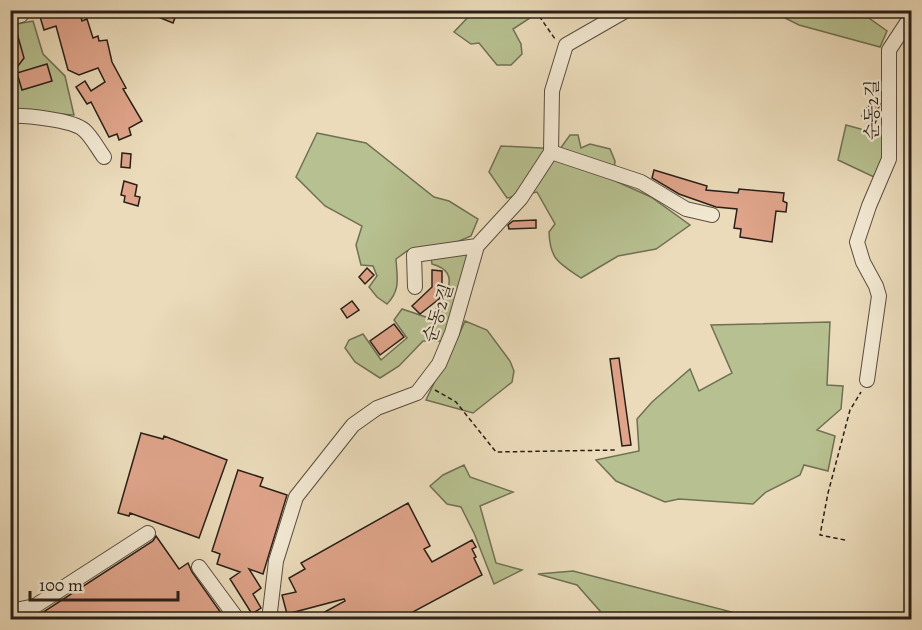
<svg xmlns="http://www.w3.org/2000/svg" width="922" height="630" viewBox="0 0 922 630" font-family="Alegreya,'Noto Serif KR',serif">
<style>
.green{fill:#b7c090;stroke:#707054;stroke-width:1.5}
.building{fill:#dfa48a;stroke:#2a1f18;stroke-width:1.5}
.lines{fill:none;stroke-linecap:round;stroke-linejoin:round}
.minor-casing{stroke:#5a4e40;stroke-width:16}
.path{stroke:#2a1f18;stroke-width:1.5;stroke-dasharray:4.5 3;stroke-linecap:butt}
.minor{stroke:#f2e8d2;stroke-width:14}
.labels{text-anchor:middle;stroke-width:4.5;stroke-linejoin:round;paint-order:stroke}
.street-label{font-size:18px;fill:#2a1f18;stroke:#f2e8d2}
</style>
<rect width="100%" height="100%" fill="#ebdbba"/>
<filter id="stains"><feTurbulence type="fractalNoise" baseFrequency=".00333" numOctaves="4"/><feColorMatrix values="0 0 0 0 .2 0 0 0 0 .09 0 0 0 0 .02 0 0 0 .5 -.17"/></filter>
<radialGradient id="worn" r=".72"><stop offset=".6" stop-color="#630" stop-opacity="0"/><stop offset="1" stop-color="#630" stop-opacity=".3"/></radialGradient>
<path class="green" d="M 474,11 L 527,11 L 530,18 L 513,29 L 521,44 L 522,54 L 511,65 L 497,65 L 479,43 L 471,44 L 454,32 Z
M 771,11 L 859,11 L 887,31 L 880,47 L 799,25 Z
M 33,21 L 43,54 L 65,76 L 74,115 L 11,111 L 11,25 Z
M 846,125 L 883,135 L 884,154 L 874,177 L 838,160 Z
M 317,133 L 366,143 L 434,197 L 449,201 L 478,219 L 471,236 L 450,245 L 407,251 L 396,259 C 397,277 401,290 387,304 L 377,297 L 369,287 L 377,276 L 373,266 L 361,265 L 356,245 L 362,226 L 325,206 L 296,177 Z
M 570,135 L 578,135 L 581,148 L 590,144 L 610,149 L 615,161 L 613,180 L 651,197 L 690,225 L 656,249 L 618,256 L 581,278 C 559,263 550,260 549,232 L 555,224 L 537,192 L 507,198 L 489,172 L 501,146 L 560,149 Z
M 465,253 L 468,259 L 443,341 L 423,341 L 399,366 L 380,378 L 355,362 L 345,348 L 349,340 L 363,334 L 381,360 L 407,338 L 394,320 L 402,309 L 429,318 C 443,300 465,273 432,264 L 431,257 Z
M 465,321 L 487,330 L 510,361 L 514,371 L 512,382 L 473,413 L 426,400 L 435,381 L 446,365 Z
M 830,322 L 827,385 L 843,386 L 841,409 L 817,430 L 835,436 L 828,471 L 804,465 L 800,475 L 766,492 L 753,504 L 679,499 L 665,502 L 616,481 L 596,460 L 639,451 L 637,419 L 652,402 L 690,369 L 699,391 L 732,373 L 711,325 Z
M 464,465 L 470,477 L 513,492 L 480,506 L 496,563 L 522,570 L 494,584 L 474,533 L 461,507 L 447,504 L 430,486 L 443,475 Z
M 573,571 L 751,617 L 751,619 L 607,619 L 577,585 L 538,574 Z"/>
<path class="building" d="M 38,10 L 79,10 L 82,21 L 87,19 L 93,38 L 98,36 L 99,41 L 107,40 L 112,62 L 126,88 L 123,89 L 142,121 L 129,128 L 131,135 L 119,140 L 117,134 L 109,137 L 91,102 L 87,104 L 76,87 L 85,81 L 91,91 L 105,82 L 98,68 L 79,75 L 68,70 L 56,26 L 44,30 Z
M 141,10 L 178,10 L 173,23 Z
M 15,26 L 24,58 L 15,70 L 10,54 L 10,27 Z
M 47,64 L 52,81 L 22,90 L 17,73 Z
M 871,100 L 880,104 L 876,114 L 879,115 L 875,123 L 862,116 L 866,108 L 868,109 Z
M 122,153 L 131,154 L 130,168 L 121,167 Z
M 654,170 L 707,186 L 706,190 L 738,193 L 739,189 L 784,193 L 783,201 L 787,203 L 786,212 L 776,211 L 772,242 L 740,237 L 741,229 L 734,228 L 737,209 L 716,207 L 679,194 L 652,178 Z
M 124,181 L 137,185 L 135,196 L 140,197 L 138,206 L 124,202 L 125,196 L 121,195 Z
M 536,220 L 536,228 L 509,229 L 508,225 L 513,221 Z
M 367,268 L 374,275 L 365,284 L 359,277 Z
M 432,270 L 442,271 L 442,290 L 445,291 L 439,299 L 420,314 L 412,306 L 432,287 Z
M 352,301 L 359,310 L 347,318 L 341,309 Z
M 394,324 L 404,337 L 380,355 L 370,341 Z
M 619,358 L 631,445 L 622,446 L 610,359 Z
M 141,433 L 163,439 L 164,436 L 227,460 L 199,538 L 130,513 L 129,516 L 118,513 Z
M 238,470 L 263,478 L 260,486 L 287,495 L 263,574 L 249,569 L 261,588 L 253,594 L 261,608 L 252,614 L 230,579 L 240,572 L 217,564 L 220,554 L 212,551 Z
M 408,503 L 430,546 L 424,549 L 432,562 L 472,540 L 476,547 L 472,549 L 476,557 L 474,558 L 482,575 L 409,614 L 412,620 L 310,620 L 345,601 L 344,599 L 287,614 L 282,595 L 296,592 L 289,578 L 305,569 L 301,563 Z
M 156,536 L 179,569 L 188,563 L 192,572 L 226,620 L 31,620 L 153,541 Z"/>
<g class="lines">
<g class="minor-casing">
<path id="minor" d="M 10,18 L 21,15
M 10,116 C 25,115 73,120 84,130 C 92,137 98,149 104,157
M 551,152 L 641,182 L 686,209 L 712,215
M 415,287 L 414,255 L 477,246
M 867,380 L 879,296 L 876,286 L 863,262 L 857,242 L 869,206 L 889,159 L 889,50 L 912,15
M 199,567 L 238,620
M 10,611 L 35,606 L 148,533
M 269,620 L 276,561 L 296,497 L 353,425 L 377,408 L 417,393 L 439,364 L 452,333 L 477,246 L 521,198 L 551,152 L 552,91 L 566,45 L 627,10"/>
</g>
<path class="path" d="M 535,10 L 555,39
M 435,390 L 456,402 L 496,452 L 617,450
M 845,540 L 820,535 L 828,493 L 850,410 L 861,392"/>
<use href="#minor" class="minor"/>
</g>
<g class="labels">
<g class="street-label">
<text transform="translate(872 110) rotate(-90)" y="6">순동2길</text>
<text transform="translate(438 313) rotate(-72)" y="6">순동2길</text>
</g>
</g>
<rect width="922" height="630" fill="none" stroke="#ebdbba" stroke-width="36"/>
<rect x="12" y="12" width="898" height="606" fill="none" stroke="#2a1f18" stroke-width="3"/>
<rect x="18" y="18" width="886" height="594" fill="none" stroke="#2a1f18" stroke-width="1.5"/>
<path d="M30 591v9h148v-9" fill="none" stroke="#2a1f18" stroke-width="3"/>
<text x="39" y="591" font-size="18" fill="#2a1f18" stroke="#f2e8d2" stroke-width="4.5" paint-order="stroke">100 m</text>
<rect width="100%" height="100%" filter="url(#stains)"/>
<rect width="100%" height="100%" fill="url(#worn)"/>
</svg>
